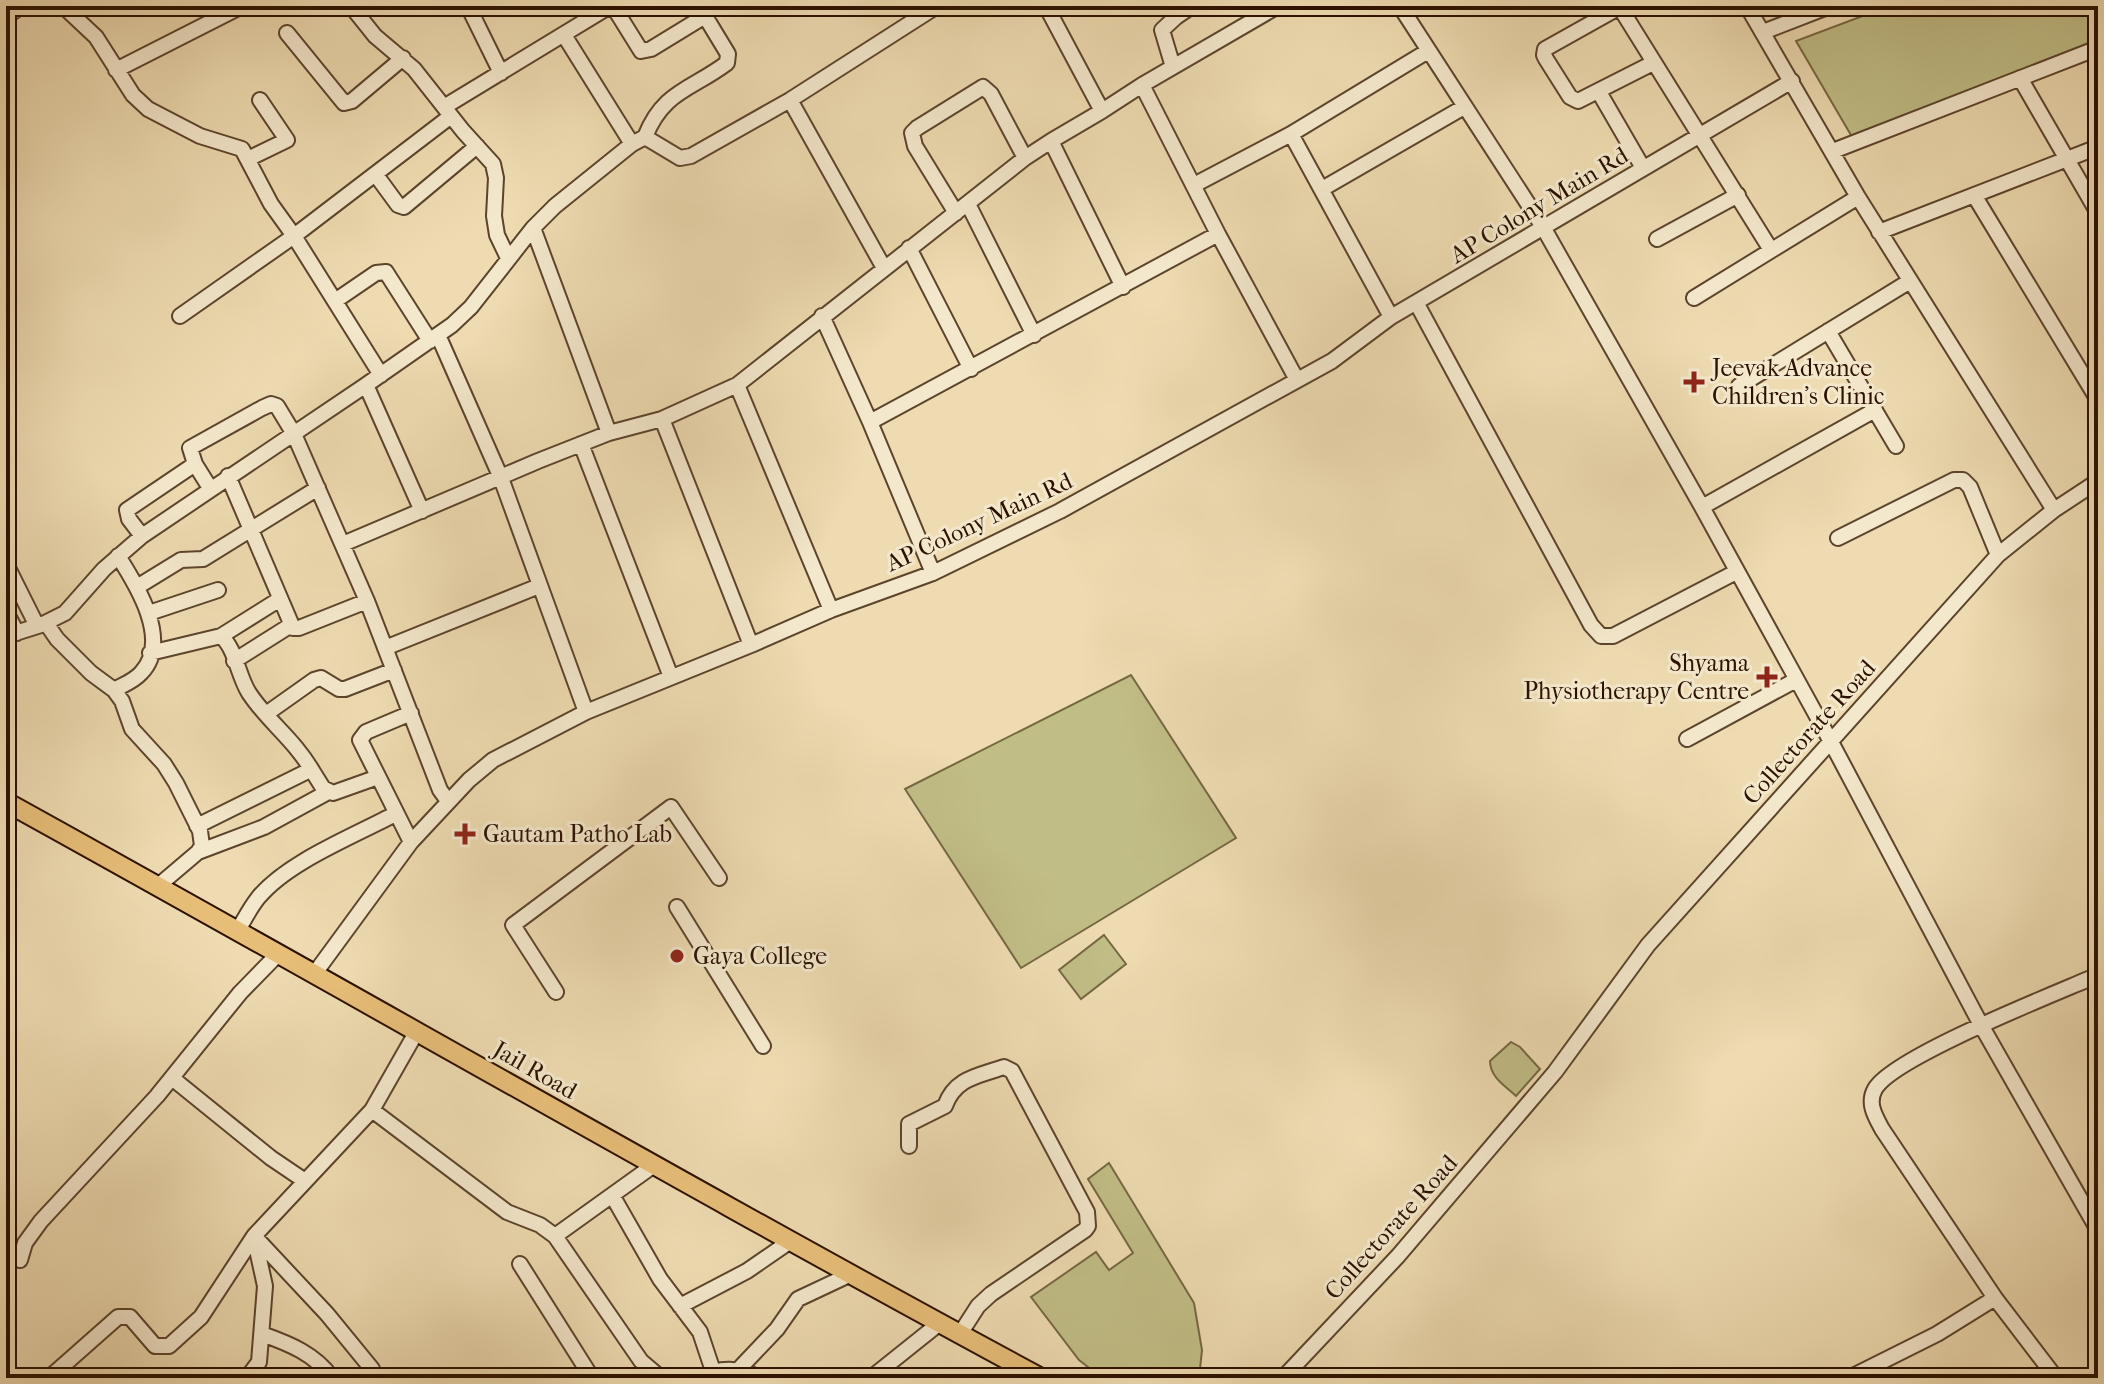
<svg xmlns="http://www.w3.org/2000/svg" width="2104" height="1384" viewBox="0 0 2104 1384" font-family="'IM FELL French Canon',serif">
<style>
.green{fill:#c1bd86;stroke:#766743;stroke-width:2}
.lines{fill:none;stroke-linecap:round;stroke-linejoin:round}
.minor-casing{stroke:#5c442c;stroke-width:18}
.major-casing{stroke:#2c1100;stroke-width:22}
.minor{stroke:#f4e8cc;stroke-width:14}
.major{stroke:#e7be78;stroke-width:18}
.poi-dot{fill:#8f2418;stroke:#f4e8cc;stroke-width:3}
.labels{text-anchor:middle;stroke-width:6;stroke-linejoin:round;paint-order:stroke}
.street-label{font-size:24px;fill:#2c1100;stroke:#f4e8cc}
.poi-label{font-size:24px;fill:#2c1100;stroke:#f4e8cc;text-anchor:start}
</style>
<rect width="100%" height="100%" fill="#eedbb1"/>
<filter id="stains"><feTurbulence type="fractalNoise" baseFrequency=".0025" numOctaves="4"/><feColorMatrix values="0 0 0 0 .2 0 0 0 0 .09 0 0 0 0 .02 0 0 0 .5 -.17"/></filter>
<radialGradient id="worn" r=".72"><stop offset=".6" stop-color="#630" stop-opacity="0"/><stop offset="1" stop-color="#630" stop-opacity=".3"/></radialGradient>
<path class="green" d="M 1889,6 L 2098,6 L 2098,47 L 1855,142 L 1796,41 Z
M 1131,675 L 1236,838 L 1021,968 L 905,789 Z
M 1104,935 L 1126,964 L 1081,999 L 1059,970 Z
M 1511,1042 L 1520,1047 L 1540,1069 L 1516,1096 C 1505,1086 1490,1077 1490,1061 Z
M 1109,1163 L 1194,1303 L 1202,1350 L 1199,1378 L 1102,1378 L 1079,1360 L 1031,1297 L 1096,1252 L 1109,1270 L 1133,1253 L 1088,1179 Z"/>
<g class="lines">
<g class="minor-casing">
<path id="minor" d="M 63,6 L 96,37 L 133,95 L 148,109 L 200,136 L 242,149 L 271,204 L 294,236 L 381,375
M 351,6 L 375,36 L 414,69 L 463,131 L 493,164 L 496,178 L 494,216 L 497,235 L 508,258
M 468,6 L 501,73
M 613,6 L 641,51 L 651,49 L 705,16
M 1046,6 L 1102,111 L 1142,85 L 1218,234 L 1297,380
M 1400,6 L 1543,227 L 1702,507 L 1830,740 L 1981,1025 L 2098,1230
M 1619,6 L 1771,250
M 1620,7 L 1545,49 L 1544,55 L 1546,59 L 1570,97 L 1578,101 L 1653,63
M 6,17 L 21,6
M 1763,32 L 1830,6
M 287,33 L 344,103 L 352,101 L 403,58
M 564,35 L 632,144
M 1173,67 L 1162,30 L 1176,17 L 1192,6
M 116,70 L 242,6
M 2020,78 L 2098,213
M 1142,85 L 1278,6
M 1599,92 L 1643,168
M 790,100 L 884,268
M 444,107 L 610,6
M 1102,111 L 1051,141 L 1123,287
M 1291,134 L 1391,317
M 645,137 L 680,158 L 691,156 L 790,100 L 937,6
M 1833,151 L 2098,48
M 248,159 L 287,140 L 260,100
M 376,175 L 398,205 L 404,207 L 477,146
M 1194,185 L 1291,134 L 1428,51
M 1322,189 L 1464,107
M 1974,195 L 2098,400
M 968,204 L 1034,335
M 956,213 L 915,146 L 912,133 L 917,128 L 983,87 L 991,94 L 1025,158
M 533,228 L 609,433
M 1879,232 L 2098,147
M 1657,239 L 1738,195
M 909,248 L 971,369
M 1694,298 L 1858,197
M 335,301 L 376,273 L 386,272 L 430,341
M 1417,304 L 1591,625 L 1601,636 L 1613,636 L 1736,572
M 180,316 L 294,236 L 451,116
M 822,316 L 870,422 L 933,573
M 1828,331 L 1896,446
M 438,335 L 501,478 L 586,712
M 737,385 L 831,610
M 1739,386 L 1910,281
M 662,419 L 751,645
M 870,422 L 1218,234
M 581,444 L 671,677
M 228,476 L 293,628 L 299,628 L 367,601
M 210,488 L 195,464 L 190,448 L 262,408 L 271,404 L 277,406 L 294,434 L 367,601 L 440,790 L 448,801
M 1702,507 L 1875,410
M 2054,510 L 2098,481
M 422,511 L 366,385 L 452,325 L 471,307 L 533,228 L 555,206 L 632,144 L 645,137 C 663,91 691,90 727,63 L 728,54 L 705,16 L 715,6
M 142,536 L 129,519 L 127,510 L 195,464
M 1838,538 L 1954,480 L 1963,480 L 1970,487 L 1998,555
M 343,544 L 538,461 L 609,433 L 662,419 L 737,385 L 1025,158 L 1051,141
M 6,564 L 37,626
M 137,587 L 181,560 L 203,559 L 318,488
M 6,612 L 17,633
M 149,613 L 218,590
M 46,623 L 57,639 L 91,673 L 114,690 L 122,701 L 132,729 L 164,764 L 176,783 L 200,831 L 202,846 L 198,852 L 158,886
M 6,636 L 41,625 L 65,613 L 104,569 L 142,536 L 366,385
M 221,636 L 280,599
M 385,648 L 539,586
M 150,653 L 221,636 C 236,649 238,676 249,693 C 268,722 294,739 313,772
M 234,661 L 291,625
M 114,690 C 123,685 134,681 141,673 C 172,641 136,584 118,556
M 411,713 L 366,732 L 360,740 L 411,842
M 266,714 L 314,680 L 321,678 L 339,689 L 345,689 L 394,670
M 1687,739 L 1796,680
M 197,826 L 308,771 L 313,772 L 323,788 L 333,793 L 378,777
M 198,852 L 264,827 L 328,792
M 677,907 L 763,1046
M 238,930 C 244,920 250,908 258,898 C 287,862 354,836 395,814
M 315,973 L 411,842 L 469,780 L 493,760 L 586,712 L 751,645 L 831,610 L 933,573 L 1060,511 L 1332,361 L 1391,317 L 1792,81
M 556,992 L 513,925 L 671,807 L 719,878
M 172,1078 L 271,1158 L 305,1181
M 372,1110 L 507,1212 L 540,1225 L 555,1236 L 641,1361 L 661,1378
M 909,1146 L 909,1124 L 945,1106 C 955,1078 978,1076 1004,1067 L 1012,1071 L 1087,1212 L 1088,1226 L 1085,1230 L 991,1294 L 978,1306 L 960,1334
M 612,1195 L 660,1279 L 700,1332 L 713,1371
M 555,1236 L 654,1165
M 20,1260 L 25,1243 L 41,1221 L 157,1096 L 240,993 L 279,953
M 520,1264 L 592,1378
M 1995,1298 L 1882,1129 C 1875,1116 1867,1103 1875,1089 C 1893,1057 2057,993 2098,975
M 680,1306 L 747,1271 L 789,1242
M 262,1334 C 290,1344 315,1354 332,1378
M 738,1370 L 777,1329 L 798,1299 L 849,1275
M 49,1378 L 118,1317 L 130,1317 L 155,1346 L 169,1346 L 201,1317 L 254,1236 L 327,1314 L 372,1369
M 247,1378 L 259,1362 L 265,1286 L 254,1236 L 372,1110 L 417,1031
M 700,1378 C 721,1366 738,1368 760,1378
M 871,1378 L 941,1322
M 1283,1378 L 1398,1256 L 1555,1072 L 1648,945 L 1998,555 L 2054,510 L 1858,197 L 1747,6
M 1849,1378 L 1937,1334 L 1995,1298 L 2056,1378
M 2092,1378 L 2098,1374"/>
</g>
<g class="major-casing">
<path id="major" d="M 6,802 C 352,993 694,1191 1041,1378"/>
</g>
<use href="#minor" class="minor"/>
<use href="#major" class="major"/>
</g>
<g class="poi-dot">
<path d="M1690 370h8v8h8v8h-8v8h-8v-8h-8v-8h8z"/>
<path d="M1763 665h8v8h8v8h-8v8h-8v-8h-8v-8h8z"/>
<path d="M461 822h8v8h8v8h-8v8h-8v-8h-8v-8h8z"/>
<circle cx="677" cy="956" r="8"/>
</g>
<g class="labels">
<g class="street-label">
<text transform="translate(1539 205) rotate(-31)" y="8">AP Colony Main Rd</text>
<text transform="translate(979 522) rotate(-25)" y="8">AP Colony Main Rd</text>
<text transform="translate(1809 732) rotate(-48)" y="8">Collectorate Road</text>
<text transform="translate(535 1070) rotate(30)" y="8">Jail Road</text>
<text transform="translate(1391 1227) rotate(-48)" y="8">Collectorate Road</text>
</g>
<g class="poi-label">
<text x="1712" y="376">Jeevak Advance<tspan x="1712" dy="28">Children's Clinic</tspan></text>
<text x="1749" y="671" text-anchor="end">Shyama<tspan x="1749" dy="28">Physiotherapy Centre</tspan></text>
<text x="483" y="842">Gautam Patho Lab</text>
<text x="693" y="964">Gaya College</text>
</g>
</g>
<rect width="2104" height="1384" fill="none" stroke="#eedbb1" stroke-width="32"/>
<rect x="8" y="8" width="2088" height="1368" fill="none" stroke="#2c1100" stroke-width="4"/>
<rect x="16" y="16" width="2072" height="1352" fill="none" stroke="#2c1100" stroke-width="2"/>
<rect width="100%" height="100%" filter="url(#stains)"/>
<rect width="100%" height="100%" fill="url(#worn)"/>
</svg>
